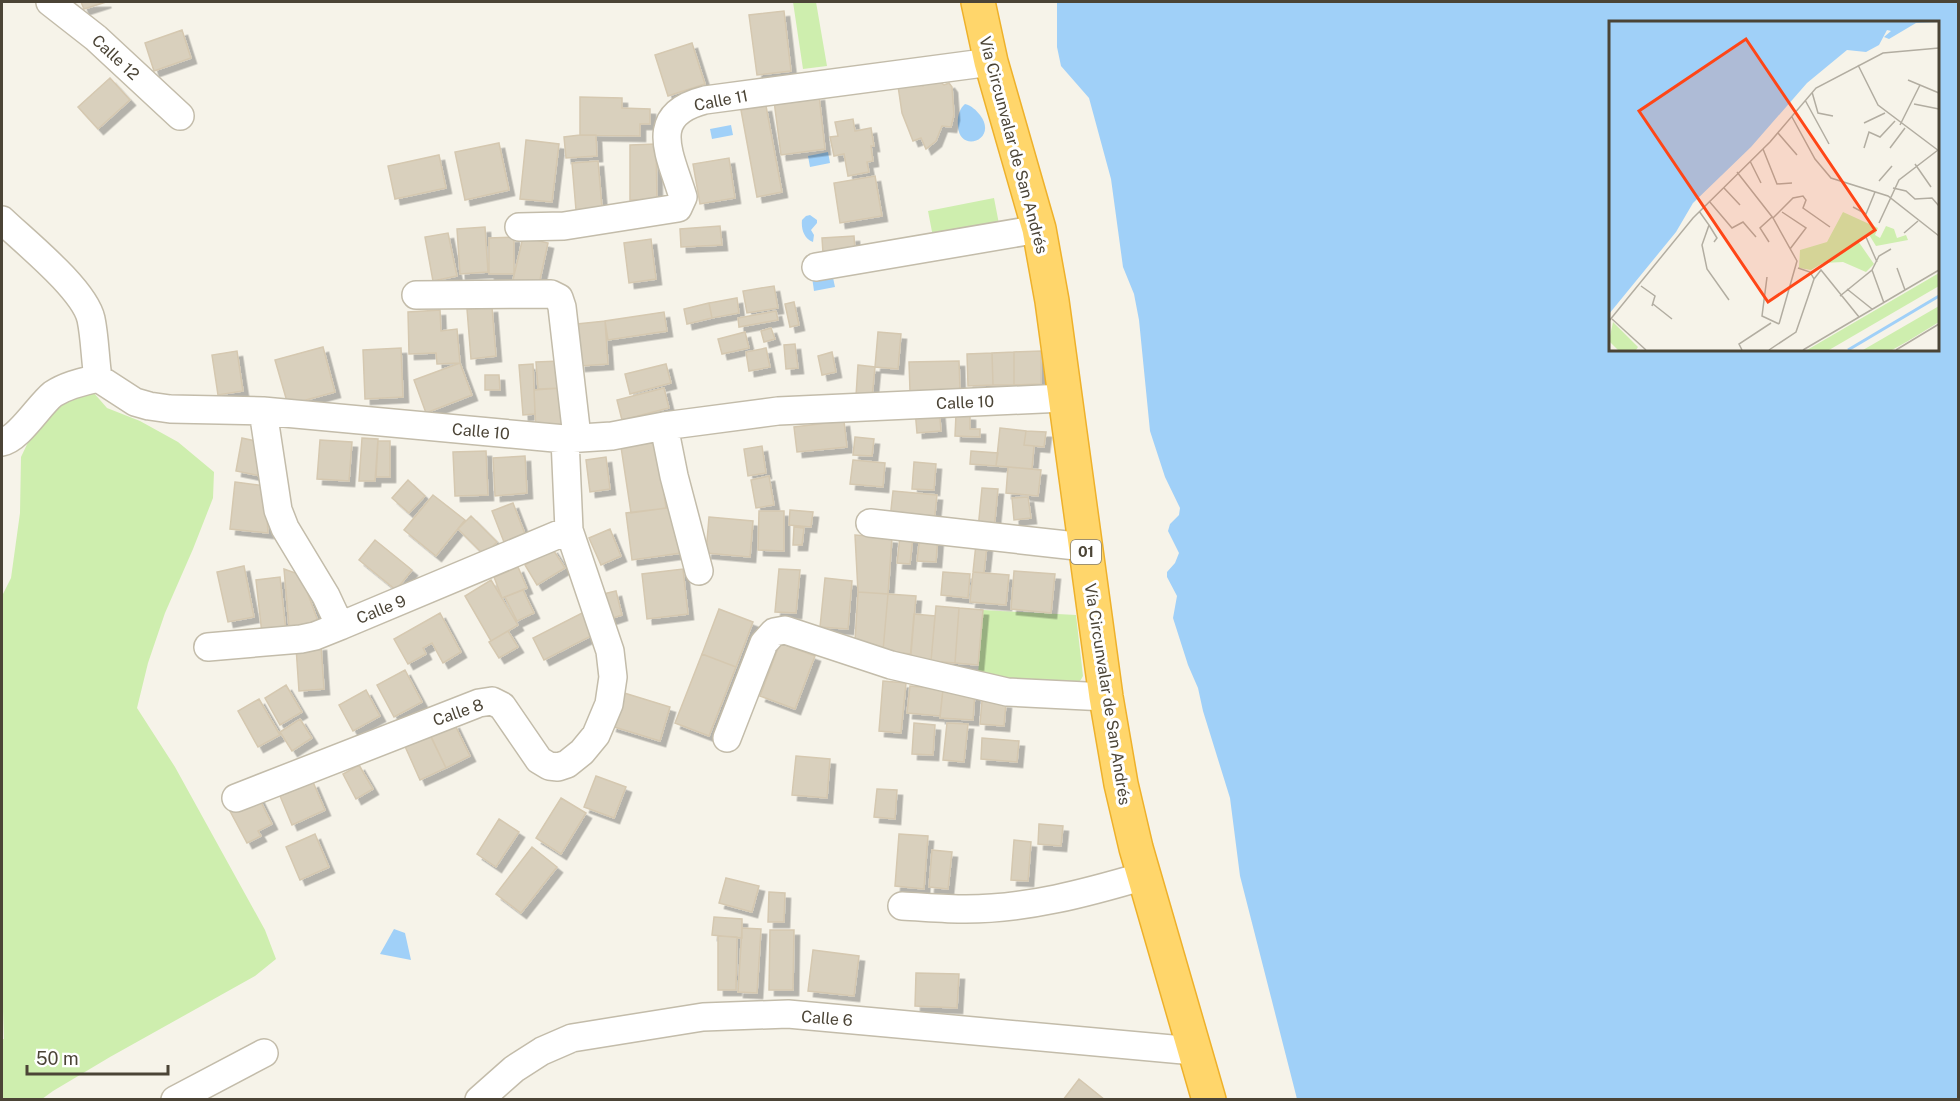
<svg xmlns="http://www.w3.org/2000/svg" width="1960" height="1101" viewBox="0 0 1960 1101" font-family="'Public Sans',sans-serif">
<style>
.green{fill:#ceeeae}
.water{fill:#a0d0f8;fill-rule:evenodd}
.building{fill:#d9d0bd;stroke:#d5c8b0;stroke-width:1.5;filter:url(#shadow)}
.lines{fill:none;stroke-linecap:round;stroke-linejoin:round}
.minor-casing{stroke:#c3bcaa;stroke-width:30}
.highway-casing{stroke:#eeb12b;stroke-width:36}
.minor{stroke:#fff;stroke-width:27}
.highway{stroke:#ffd66b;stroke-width:33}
.labels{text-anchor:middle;stroke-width:6;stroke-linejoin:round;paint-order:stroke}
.shield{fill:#fff;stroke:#817c72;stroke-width:1.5}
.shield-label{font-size:15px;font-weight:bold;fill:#4b4436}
.street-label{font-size:16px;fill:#4b4436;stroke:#fff}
.inset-river{fill:none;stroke:#a0d0f8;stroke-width:3}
.inset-road{fill:none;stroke:#b2ada1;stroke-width:1.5}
.view{fill:#ff4617;fill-opacity:0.15;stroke:#ff4617;stroke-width:3}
.inset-edge{fill:none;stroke:#4b4436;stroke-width:3}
</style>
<defs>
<filter id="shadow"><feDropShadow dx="5.5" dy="5.5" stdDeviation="0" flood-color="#0004"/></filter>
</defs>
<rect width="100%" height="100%" fill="#f6f3e9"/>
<path class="green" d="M 793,2 L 816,2 L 827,66 L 803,69 Z
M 994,198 L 999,224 L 933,237 L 928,211 Z
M 86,384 L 107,408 L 140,421 L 178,442 L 214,472 L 213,498 L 193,549 L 165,613 L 148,663 L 137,708 L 175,767 L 265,930 L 276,959 L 255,976 L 110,1057 L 53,1091 L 42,1099 L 2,1100 L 2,1039 L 4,1039 L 2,983 L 2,596 L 11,578 L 20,513 L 21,457 L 40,417 Z
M 983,610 L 1076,615 L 1083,676 C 1079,684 1075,686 1067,687 L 978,675 Z"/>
<path class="water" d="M 1057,2 L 1958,2 L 1958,1099 L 1297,1099 L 1240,876 L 1230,798 L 1203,711 L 1198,688 L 1188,665 L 1173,618 L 1177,596 L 1167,577 L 1167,572 L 1175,563 L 1179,553 L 1168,531 L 1170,524 L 1179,515 L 1180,508 L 1165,477 L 1150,431 L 1139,320 L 1134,294 L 1123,267 L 1111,179 L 1089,98 L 1061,66 L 1057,47 ZM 1938,22 L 1938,350 L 1610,350 L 1610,22 Z
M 965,104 C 972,106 976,110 980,115 C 999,140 959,154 958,126 C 957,118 959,109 965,104 Z
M 731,125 L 733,135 L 712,139 L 710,129 Z
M 828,152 L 830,163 L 810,167 L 808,156 Z
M 810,215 L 817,220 L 817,223 L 811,230 L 814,235 L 813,242 C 804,239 801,229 802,220 L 806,216 Z
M 832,273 L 835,287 L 814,291 L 812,277 Z
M 394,929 L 405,933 L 411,960 L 380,954 Z"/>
<path class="building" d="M 81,2 L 106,2 L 84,9 Z
M 784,11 L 791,71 L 757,75 L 749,15 Z
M 182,30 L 191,58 L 154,71 L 145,43 Z
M 692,43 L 705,84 L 668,96 L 655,55 Z
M 932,75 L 944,85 L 949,83 L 952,87 L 954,115 L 951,127 L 942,126 L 936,141 L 926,149 L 921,138 L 913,141 L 902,113 L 897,79 L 915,81 L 923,86 Z
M 110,78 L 130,100 L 98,129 L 78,107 Z
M 819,95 L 825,149 L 781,155 L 774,101 Z
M 580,97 L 622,98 L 622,108 L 650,109 L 650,124 L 640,124 L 640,136 L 580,135 Z
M 766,106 L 782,192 L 757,197 L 741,110 Z
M 853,119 L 855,131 L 871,128 L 874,146 L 871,146 L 873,161 L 867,162 L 869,172 L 848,176 L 844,154 L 834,156 L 830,137 L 838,136 L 835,122 Z
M 580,135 L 596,135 L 597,156 L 566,158 L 564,137 Z
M 526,140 L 559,144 L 552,202 L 520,199 Z
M 499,143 L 509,190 L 465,200 L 455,152 Z
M 656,144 L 657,199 L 630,200 L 630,145 Z
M 439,155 L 446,188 L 395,199 L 388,166 Z
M 729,158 L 735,198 L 700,204 L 693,164 Z
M 598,161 L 602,207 L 576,210 L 572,163 Z
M 875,176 L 882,216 L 840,223 L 834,183 Z
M 720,226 L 722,245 L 681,247 L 680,229 Z
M 485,227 L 488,272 L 460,274 L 457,229 Z
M 448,233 L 457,276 L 433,281 L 425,237 Z
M 854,236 L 855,251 L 823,253 L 822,238 Z
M 514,237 L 514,274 L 489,274 L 489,238 Z
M 523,237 L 548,243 L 538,289 L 512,284 Z
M 651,239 L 656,279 L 629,283 L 624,243 Z
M 774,286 L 778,308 L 747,313 L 743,291 Z
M 737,298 L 739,313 L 712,318 L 709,303 Z
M 794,302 L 799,325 L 790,327 L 785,304 Z
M 709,303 L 712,318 L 687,324 L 684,309 Z
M 492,307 L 496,356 L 471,359 L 467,309 Z
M 440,310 L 441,331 L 457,329 L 460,363 L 437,364 L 436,353 L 409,354 L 408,312 Z
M 776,311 L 778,320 L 739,327 L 738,318 Z
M 664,312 L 667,331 L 608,340 L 605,321 Z
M 605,321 L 608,364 L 580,366 L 577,324 Z
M 771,328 L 775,339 L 764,342 L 761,331 Z
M 745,332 L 749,348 L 722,354 L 718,339 Z
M 878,332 L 901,334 L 898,369 L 875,367 Z
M 795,344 L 798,368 L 786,369 L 784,345 Z
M 323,347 L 335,392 L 288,405 L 275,360 Z
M 401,348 L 403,397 L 365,399 L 363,350 Z
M 766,348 L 770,367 L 749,371 L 746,352 Z
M 237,351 L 243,391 L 218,395 L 212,355 Z
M 1041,351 L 1041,384 L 1014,385 L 1014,352 Z
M 832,352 L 836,372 L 822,375 L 818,356 Z
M 1014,352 L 1014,385 L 993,385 L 992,353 Z
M 992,353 L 993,385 L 968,386 L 967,354 Z
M 560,361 L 562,388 L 538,389 L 536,362 Z
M 959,361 L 960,389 L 910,391 L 909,362 Z
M 460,363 L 472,395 L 426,413 L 414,380 Z
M 533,364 L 535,414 L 523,415 L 519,365 Z
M 666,364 L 671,383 L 630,394 L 625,374 Z
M 858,365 L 875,367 L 872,398 L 856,396 Z
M 485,375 L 499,375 L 500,390 L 485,390 Z
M 562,388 L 564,429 L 536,431 L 534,390 Z
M 664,388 L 669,408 L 622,420 L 617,400 Z
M 939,407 L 941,431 L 917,433 L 915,410 Z
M 956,414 L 970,415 L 970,429 L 980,429 L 980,437 L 955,436 Z
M 844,421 L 847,447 L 797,452 L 794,427 Z
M 1000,428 L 1026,431 L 1024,445 L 1034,446 L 1032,469 L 996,466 Z
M 1026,431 L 1046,432 L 1044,447 L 1024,445 Z
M 855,437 L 874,439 L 872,456 L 853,455 Z
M 242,438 L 260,442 L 266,477 L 236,471 Z
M 362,438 L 378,439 L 375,481 L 359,481 Z
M 320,440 L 352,442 L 349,481 L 317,479 Z
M 378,441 L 390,441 L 390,477 L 376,477 Z
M 657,442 L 666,508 L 631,513 L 621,447 Z
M 762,446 L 766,473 L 748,476 L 744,449 Z
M 486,451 L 488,495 L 455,496 L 453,452 Z
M 971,451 L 998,453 L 996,466 L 970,464 Z
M 525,456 L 527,493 L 495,496 L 493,458 Z
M 606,457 L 610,489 L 590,492 L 586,460 Z
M 853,460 L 885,463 L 883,487 L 850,484 Z
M 914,462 L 936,464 L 934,490 L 912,489 Z
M 1008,467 L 1041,470 L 1038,496 L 1006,493 Z
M 769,476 L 774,505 L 756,508 L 751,480 Z
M 408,480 L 425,496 L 409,513 L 392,498 Z
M 235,482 L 265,486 L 268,533 L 230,529 Z
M 982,488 L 998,489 L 994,530 L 978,529 Z
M 893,491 L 937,495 L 934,523 L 890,519 Z
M 433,495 L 465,520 L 436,556 L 404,530 Z
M 1028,497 L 1031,518 L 1014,520 L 1012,498 Z
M 513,503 L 525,534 L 504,542 L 492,511 Z
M 675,507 L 681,553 L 632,560 L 626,513 Z
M 790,510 L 813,512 L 811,527 L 789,525 Z
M 759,511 L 784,511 L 784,551 L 758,550 Z
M 471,516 L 497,542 L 484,555 L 458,529 Z
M 709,517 L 753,521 L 750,557 L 706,553 Z
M 794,527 L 804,528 L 802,545 L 793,545 Z
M 610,529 L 621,556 L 601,565 L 589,538 Z
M 855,535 L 892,538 L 888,594 L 858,592 Z
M 920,535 L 938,537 L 936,562 L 917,561 Z
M 900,536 L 913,537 L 910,564 L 897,563 Z
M 375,540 L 412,570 L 396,590 L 359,560 Z
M 976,544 L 987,545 L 984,573 L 973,572 Z
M 552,548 L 565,568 L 537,585 L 525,565 Z
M 244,566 L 254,617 L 228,622 L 217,572 Z
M 518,567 L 527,588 L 502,598 L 494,577 Z
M 284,569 L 301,575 L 319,624 L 289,627 Z
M 683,569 L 688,614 L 647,619 L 642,574 Z
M 779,569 L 800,570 L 796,613 L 775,612 Z
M 1014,571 L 1055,574 L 1051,613 L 1011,609 Z
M 943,572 L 970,574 L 968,598 L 941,595 Z
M 973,572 L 1009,575 L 1006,605 L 970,602 Z
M 280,577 L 286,632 L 262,634 L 256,580 Z
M 825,578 L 852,581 L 848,629 L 820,627 Z
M 491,580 L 518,625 L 491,641 L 465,596 Z
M 523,590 L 534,613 L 517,621 L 505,597 Z
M 616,591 L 622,615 L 610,619 L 603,594 Z
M 858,592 L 888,594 L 883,651 L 855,641 Z
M 888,594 L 916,596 L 911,654 L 883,651 Z
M 936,606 L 959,608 L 955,663 L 931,661 Z
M 959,608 L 983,610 L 978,665 L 955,663 Z
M 719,609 L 753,622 L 736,667 L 702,654 Z
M 586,611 L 597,633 L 544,660 L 533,638 Z
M 440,613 L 461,652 L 443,663 L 432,643 L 423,648 L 426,654 L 408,664 L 394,639 Z
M 914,614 L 935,616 L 931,661 L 910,660 Z
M 508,631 L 518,647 L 499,658 L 489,642 Z
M 780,643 L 815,656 L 795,709 L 760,696 Z
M 321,645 L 324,689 L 299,691 L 296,647 Z
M 702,654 L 736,667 L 709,736 L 675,723 Z
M 405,670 L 422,702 L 394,717 L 377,685 Z
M 883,681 L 906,683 L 901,733 L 879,731 Z
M 286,685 L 302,712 L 280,725 L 265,698 Z
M 910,686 L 943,689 L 940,716 L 907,713 Z
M 943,689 L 975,692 L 973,720 L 940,718 Z
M 366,690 L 380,716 L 353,731 L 339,705 Z
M 621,692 L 670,707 L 660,741 L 611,726 Z
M 259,699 L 280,735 L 258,747 L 238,711 Z
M 982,701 L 1006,703 L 1004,726 L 980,724 Z
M 300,719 L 312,738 L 292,751 L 280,732 Z
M 454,723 L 470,756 L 446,768 L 430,735 Z
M 914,723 L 935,725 L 933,755 L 912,754 Z
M 947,723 L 968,724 L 964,762 L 943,760 Z
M 429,732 L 446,768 L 420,780 L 404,744 Z
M 982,738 L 1019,741 L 1017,762 L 981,759 Z
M 796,756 L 830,759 L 827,798 L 792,795 Z
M 359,765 L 373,789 L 356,799 L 343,774 Z
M 596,776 L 626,787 L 614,818 L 584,807 Z
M 313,782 L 325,810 L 292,825 L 280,796 Z
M 877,789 L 897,790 L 895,819 L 874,817 Z
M 258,796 L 272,824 L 258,831 L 261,836 L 247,843 L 230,811 Z
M 561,798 L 586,813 L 561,854 L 536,838 Z
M 499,819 L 519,832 L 496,867 L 477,854 Z
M 1039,824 L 1063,826 L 1061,846 L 1038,844 Z
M 315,834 L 329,867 L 300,880 L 286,847 Z
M 899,834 L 928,836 L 924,889 L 895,886 Z
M 1014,840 L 1031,842 L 1028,881 L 1011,880 Z
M 532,847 L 557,867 L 521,913 L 496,894 Z
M 932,850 L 952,852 L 948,889 L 929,887 Z
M 726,878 L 759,886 L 752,912 L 719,903 Z
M 769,892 L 785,893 L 784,922 L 768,922 Z
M 714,917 L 742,919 L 742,938 L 712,935 Z
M 742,928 L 761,929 L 757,993 L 738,992 Z
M 770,930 L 794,930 L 793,990 L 769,990 Z
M 718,936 L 737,937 L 736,990 L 718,990 Z
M 813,950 L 859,956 L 854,996 L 808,991 Z
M 916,973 L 959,974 L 957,1008 L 915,1006 Z
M 1079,1079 L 1105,1100 L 1063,1100 Z"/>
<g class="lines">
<g class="minor-casing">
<path id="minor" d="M 50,2 L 96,38 L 180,116
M 2,220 C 25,242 84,289 91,319 C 95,338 95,359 98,378 L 135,402 L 149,406 L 170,409 L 263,411 L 565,439 L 612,436 L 664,426 L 778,411 L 1064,398
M 519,227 L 564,226 L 678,208 L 683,197 C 670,154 646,115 705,100 L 991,62
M 816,267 L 1039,229
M 416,295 L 551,294 L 559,298 L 562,307 L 577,437
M 263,411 L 278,510 L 285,528 L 326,596 L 340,626 L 569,530
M 664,426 L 674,476 L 699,571
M 2,442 C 19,439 39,405 53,394 C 67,385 82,382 98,378
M 870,523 L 1085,547
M 208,647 L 301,639 L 315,636 L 340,626
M 727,738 L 764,643 L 774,632 L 785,630 L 891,665 L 1007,692 L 1106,697
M 236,798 L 479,703 L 492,701 L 502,706 L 539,760 L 549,766 L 558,767 L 567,764 L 582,752 L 596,735 L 609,704 L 613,677 L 610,651 L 569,530 L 565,439
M 902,906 C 923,907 945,909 966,909 C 1027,909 1086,893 1144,876
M 175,1100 L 264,1053
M 479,1100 L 514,1069 L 542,1051 L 572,1038 L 703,1017 L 788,1014 L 1194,1051"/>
</g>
<g class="highway-casing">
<path id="highway" d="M 978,2 L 991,62 L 1039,229 L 1052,301 L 1106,697 L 1121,784 L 1136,848 L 1209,1100"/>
</g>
<use href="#minor" class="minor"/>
<use href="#highway" class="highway"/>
</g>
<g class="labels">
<rect class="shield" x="1071" y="540" width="30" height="24" rx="4.5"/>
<g class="shield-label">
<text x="1086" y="557">01</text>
</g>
<g class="street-label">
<text transform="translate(116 57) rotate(43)" y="6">Calle 12</text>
<text transform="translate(721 100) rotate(-11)" y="6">Calle 11</text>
<text transform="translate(1014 145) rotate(75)" y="6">Vía Circunvalar de San Andrés</text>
<text transform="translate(965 402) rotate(-2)" y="6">Calle 10</text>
<text transform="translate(481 431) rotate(5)" y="6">Calle 10</text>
<text transform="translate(381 609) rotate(-22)" y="6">Calle 9</text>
<text transform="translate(1108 694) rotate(81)" y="6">Vía Circunvalar de San Andrés</text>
<text transform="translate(458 712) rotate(-19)" y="6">Calle 8</text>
<text transform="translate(827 1018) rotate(5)" y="6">Calle 6</text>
</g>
</g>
<g transform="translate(1609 21)">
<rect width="330" height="330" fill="#f6f3e9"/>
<path d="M 234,191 L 269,207 L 266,214 L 271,217 L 277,205 L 285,208 L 288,217 L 297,214 L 299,219 L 267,225 L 259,212 L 249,220 L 265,243 L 257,251 L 234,241 L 214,242 L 202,249 L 190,247 L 191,229 L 218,221 ZM 330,252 L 330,265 L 220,329 L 198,329 ZM 330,285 L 330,301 L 299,320 L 283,329 L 254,329 ZM 4,301 L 29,326 L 27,329 L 9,329 L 0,320 Z" fill="#ceeeae"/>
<path d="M 0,1 L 330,1 L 307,2 L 280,18 L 275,16 L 282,10 L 278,9 L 270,24 L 257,31 L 238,29 L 198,62 L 142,126 L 84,182 L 67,211 L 0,293 Z" fill="#a0d0f8"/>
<path class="inset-river" d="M 239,329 L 330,275"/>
<path class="inset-road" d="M 249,44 L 269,84 L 330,130M 299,59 L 330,72M 203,71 L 209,92 L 224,95M 196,79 L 220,123M 305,83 L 330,88M 183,96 L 206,138 L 222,157 L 279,175 L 330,215M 255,102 L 276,92M 291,104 L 311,64M 169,112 L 188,134M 255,127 L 260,111 L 271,116 L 286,100M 281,127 L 296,107M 154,128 L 168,163 L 183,162M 141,140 L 152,162M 306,143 L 322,166M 128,151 L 164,197 L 188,240 L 170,303M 270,160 L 283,145M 115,167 L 131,184M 284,167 L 297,170 L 306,178 L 323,177 L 330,185M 100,180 L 123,207 L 134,201 L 147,216M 244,186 L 257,193 L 266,171M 90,190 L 100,204 L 93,224 L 98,248 L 120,279M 173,191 L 197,207 L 181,228M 164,197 L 184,177 L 194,175 L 197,179 L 194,187 L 221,206M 270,202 L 290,159 L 329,129M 100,204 L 108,217 L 105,221M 295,212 L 309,200M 257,216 L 268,241M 160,221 L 151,207 L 163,196M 288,247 L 296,269M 263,249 L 275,282M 158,256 L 153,295 L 170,303M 205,258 L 212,249 L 250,296M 32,265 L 46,275 L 43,285M 238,268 L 263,288M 231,275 L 263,249 L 270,235 L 282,228M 44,283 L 63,298M 3,298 L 37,329M 0,300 L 84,197 L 161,121 L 207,67 L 274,32 L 330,27M 133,329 L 130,323 L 162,302M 160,329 L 187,311 L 199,276 L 205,258 L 201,251 L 189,247M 194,329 L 330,249M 287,329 L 330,303"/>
<path class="view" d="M 137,18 L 266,209 L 159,281 L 30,90 Z"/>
<rect width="330" height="330" class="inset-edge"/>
</g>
<rect width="1960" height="1101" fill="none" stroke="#4b4436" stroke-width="6"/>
<path d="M27 1065v9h141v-9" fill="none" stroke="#4b4436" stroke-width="3"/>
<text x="36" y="1065" font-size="18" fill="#4b4436" stroke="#ffffff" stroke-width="4.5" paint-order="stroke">50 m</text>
</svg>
